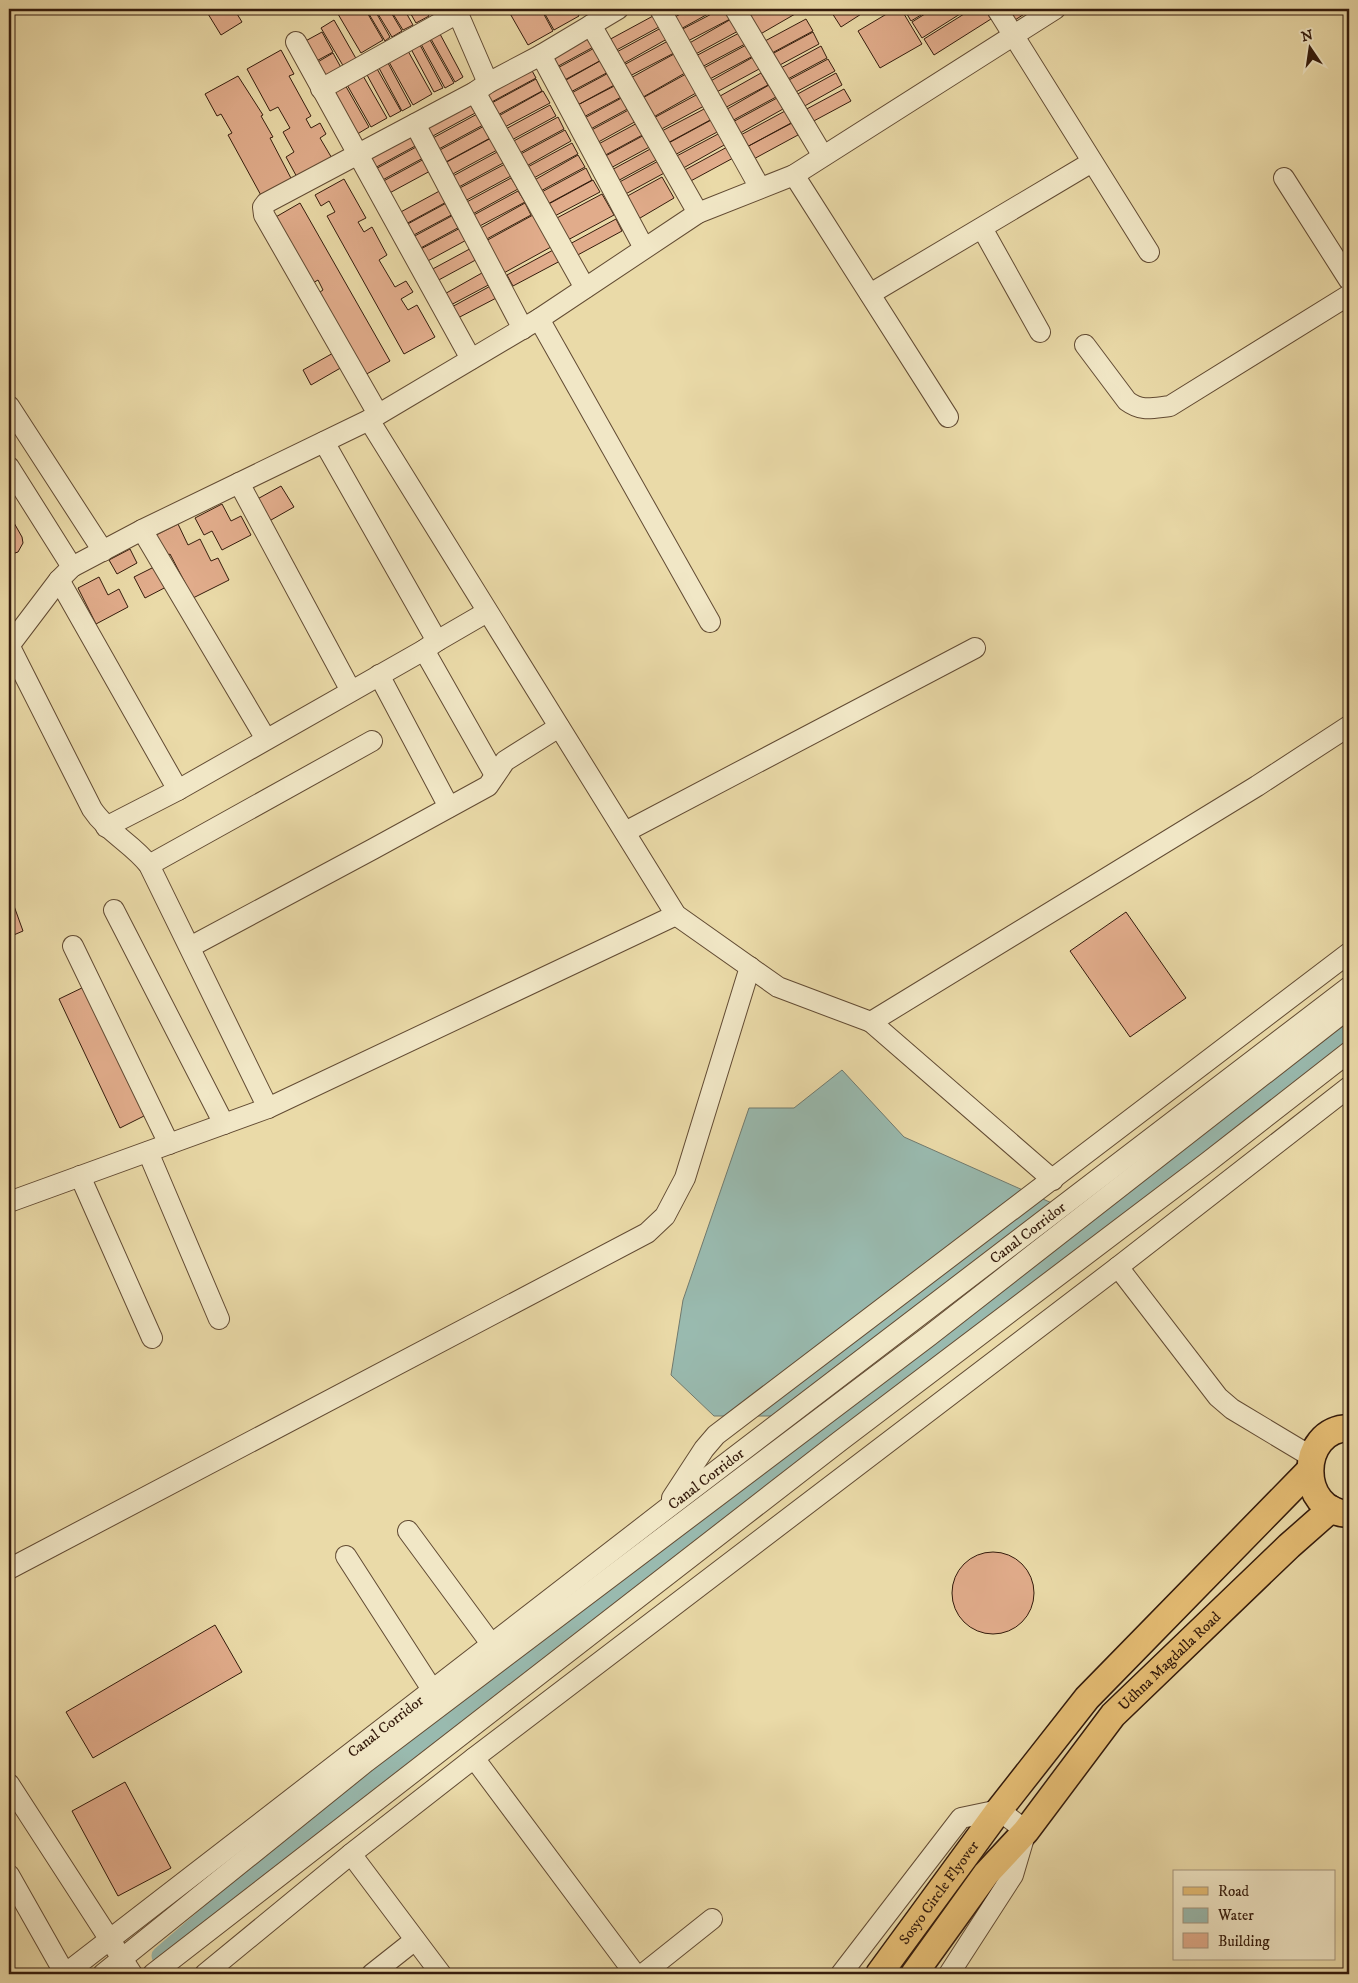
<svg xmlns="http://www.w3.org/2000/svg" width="1358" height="1983" viewBox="0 0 1358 1983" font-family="'IM FELL DW Pica',serif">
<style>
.water{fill:#99baaf;stroke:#717a6e}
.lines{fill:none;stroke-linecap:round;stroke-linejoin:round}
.canal{stroke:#99baaf;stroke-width:19}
.building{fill:#e1ac8b;stroke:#341b0c}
.minor-casing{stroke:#624b33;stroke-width:22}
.major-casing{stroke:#341b0c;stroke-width:29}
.minor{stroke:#f1e7c6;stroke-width:20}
.major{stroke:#e5bd74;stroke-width:26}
.labels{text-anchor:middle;stroke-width:4;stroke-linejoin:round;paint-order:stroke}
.street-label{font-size:15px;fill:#341b0c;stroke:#f1e7c6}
</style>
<rect width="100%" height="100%" fill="#eadaa8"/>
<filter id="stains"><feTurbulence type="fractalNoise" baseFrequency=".004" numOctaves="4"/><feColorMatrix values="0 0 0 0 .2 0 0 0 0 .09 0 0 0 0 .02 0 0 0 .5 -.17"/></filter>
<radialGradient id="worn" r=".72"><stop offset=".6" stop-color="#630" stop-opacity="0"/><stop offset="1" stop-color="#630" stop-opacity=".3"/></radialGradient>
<path class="water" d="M 842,1070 L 904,1137 L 1063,1208 L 773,1416 L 714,1416 L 671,1375 L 683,1300 L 749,1108 L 794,1108 Z"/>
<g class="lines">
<path class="canal" d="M 161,1956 L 280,1853 L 552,1642 L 1349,1029"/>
</g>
<path class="building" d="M 205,9 L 234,9 L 242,22 L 221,35 Z
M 335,9 L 365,9 L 383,40 L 361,53 Z
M 366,9 L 374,9 L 390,37 L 385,41 Z
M 375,9 L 389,9 L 402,31 L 392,37 Z
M 390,9 L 404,9 L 413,25 L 403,30 Z
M 408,9 L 424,9 L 429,16 L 416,23 Z
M 511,9 L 541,9 L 553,31 L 528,45 L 508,10 Z
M 542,9 L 575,9 L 579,16 L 554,30 Z
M 665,9 L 687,9 L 670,18 Z
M 690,9 L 717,9 L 677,31 L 671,19 Z
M 721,9 L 727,9 L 732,18 L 684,43 L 677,32 Z
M 741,9 L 801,9 L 802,10 L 757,36 Z
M 839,9 L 869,9 L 841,27 L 832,13 Z
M 895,9 L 901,9 L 922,44 L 880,68 L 858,31 Z
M 904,9 L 931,9 L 911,21 Z
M 933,9 L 968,9 L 922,38 L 912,22 Z
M 972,9 L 984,9 L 991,19 L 934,55 L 924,39 Z
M 1008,9 L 1032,9 L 1015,20 Z
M 653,16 L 659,27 L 611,53 L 605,42 Z
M 733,18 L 740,30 L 692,56 L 686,45 Z
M 806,19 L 813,31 L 772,53 L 765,41 Z
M 334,20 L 358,62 L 345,69 L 321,28 Z
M 661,28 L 667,39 L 619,66 L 613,54 Z
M 322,32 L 333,52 L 311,64 L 300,44 Z
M 741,32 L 747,43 L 698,69 L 692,58 Z
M 813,32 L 819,44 L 778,66 L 772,54 Z
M 593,33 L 599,44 L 551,70 L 545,59 Z
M 440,34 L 463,77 L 455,82 L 431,39 Z
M 430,40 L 454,83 L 445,88 L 421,44 Z
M 668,41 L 674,53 L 626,78 L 620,67 Z
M 748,44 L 755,55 L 706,81 L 700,70 Z
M 420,45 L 443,88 L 434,92 L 411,49 Z
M 600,45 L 607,57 L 559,83 L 552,71 Z
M 821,46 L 827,58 L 786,80 L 779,69 Z
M 281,50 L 294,74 L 289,76 L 311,116 L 306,119 L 311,128 L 320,123 L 326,134 L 320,138 L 333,160 L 298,179 L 286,157 L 294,152 L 283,132 L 290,128 L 278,107 L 270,111 L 247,69 Z
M 408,51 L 432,94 L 413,105 L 389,62 Z
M 333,53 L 344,73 L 322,86 L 311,66 Z
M 674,54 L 685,73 L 638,100 L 627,80 Z
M 755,56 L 761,68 L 713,94 L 707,83 Z
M 607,57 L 614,69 L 565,95 L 559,84 Z
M 828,59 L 835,71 L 794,93 L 787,81 Z
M 388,63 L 411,106 L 402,111 L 379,68 Z
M 376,67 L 401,111 L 390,117 L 366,73 Z
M 530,67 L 536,78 L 488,104 L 482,93 Z
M 614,70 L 620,82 L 572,108 L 566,96 Z
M 761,73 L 768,85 L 719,111 L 713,100 Z
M 836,73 L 842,85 L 801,108 L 794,96 Z
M 362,74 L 387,118 L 371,127 L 346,83 Z
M 686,74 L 696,93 L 650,119 L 639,100 Z
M 238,76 L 263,115 L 261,116 L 273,137 L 270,138 L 293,182 L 263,199 L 228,135 L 232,133 L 221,114 L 217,116 L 205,94 Z
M 536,79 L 542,91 L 494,117 L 488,105 Z
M 344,83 L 369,127 L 354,136 L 329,92 Z
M 620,83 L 627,94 L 578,120 L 572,108 Z
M 769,85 L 776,97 L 728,123 L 722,112 Z
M 844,89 L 851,101 L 810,123 L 803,111 Z
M 543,91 L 550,103 L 501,129 L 495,118 Z
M 698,94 L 704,106 L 656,132 L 650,120 Z
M 627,95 L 633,106 L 585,132 L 579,121 Z
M 777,98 L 783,109 L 735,136 L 729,124 Z
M 473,100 L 479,111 L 431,137 L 424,126 Z
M 550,105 L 556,116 L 508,142 L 502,131 Z
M 634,107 L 640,119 L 593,145 L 586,133 Z
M 706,108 L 712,119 L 664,145 L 658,133 Z
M 785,111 L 791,123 L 743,149 L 737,137 Z
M 479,113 L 485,124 L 437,150 L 431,139 Z
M 558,117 L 564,129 L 516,155 L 510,143 Z
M 713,119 L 719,131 L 671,157 L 665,145 Z
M 641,121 L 648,132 L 600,158 L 593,147 Z
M 792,123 L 798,135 L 750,161 L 743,149 Z
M 486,125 L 492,137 L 444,163 L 438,151 Z
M 565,130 L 571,141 L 523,168 L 517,156 Z
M 413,132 L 419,144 L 371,170 L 365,158 Z
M 648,133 L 655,144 L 607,170 L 600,159 Z
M 720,133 L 726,144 L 678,171 L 671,159 Z
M 493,137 L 499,149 L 451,175 L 445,163 Z
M 572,143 L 578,154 L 530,180 L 524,169 Z
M 418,146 L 425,157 L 377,183 L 370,172 Z
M 729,146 L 735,157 L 687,183 L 681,172 Z
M 654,147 L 660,158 L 612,184 L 606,173 Z
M 499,151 L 505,162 L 457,188 L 451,177 Z
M 578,155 L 585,167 L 537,193 L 531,182 Z
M 426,158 L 432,170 L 384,196 L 378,184 Z
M 662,159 L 668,171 L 620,197 L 614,185 Z
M 505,164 L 511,176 L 463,202 L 456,190 Z
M 586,168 L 592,180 L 544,206 L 538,194 Z
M 662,177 L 674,198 L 635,221 L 622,199 Z
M 511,178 L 518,189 L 469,216 L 463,204 Z
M 344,179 L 366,218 L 358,222 L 364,232 L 372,227 L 387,255 L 379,260 L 395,287 L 406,281 L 413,292 L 401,299 L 408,310 L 417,305 L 435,337 L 404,354 L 327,216 L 335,212 L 329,201 L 321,206 L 315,195 Z
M 593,180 L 600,192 L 551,218 L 545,206 Z
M 445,188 L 452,199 L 404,225 L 397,214 Z
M 518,191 L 525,202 L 476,228 L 470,217 Z
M 602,194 L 614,215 L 566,241 L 555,219 Z
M 452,200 L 459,211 L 410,237 L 404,226 Z
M 300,203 L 390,361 L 363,376 L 317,294 L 323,290 L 318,280 L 311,284 L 274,218 Z
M 525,203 L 531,215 L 483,241 L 477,230 Z
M 459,212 L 465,224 L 417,250 L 411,238 Z
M 533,215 L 551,247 L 502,274 L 484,242 Z
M 616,219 L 622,231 L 574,257 L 568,245 Z
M 466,225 L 472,237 L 424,263 L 417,251 Z
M 477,245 L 483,256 L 435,282 L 429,271 Z
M 555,249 L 562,260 L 513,286 L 507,275 Z
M 489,269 L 496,281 L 447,307 L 441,296 Z
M 496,283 L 502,295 L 454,320 L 448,309 Z
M 335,352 L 344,366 L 311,385 L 303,370 Z
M 281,486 L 294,507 L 264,524 L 252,502 Z
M 222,504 L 231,521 L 241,516 L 251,535 L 222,550 L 212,531 L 204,535 L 195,518 Z
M 9,514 L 22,537 L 23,543 L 18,552 L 9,555 Z
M 178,524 L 188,545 L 200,539 L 211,561 L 218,558 L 229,580 L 193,598 L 170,554 L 161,559 L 150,538 Z
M 130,549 L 137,563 L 117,574 L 109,560 Z
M 160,564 L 170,585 L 145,598 L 134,577 Z
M 99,577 L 108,595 L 119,589 L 128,607 L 96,624 L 78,588 Z
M 9,892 L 23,931 L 9,937 Z
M 1126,912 L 1186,998 L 1130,1037 L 1070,951 Z
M 86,986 L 150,1113 L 120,1128 L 59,999 Z
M952 1593a41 41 0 1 1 82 0a41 41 0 1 1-82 0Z
M 215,1625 L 242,1672 L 93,1758 L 66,1712 Z
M 125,1782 L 171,1868 L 118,1896 L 72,1811 Z"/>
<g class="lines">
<g class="minor-casing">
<g id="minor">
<path d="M 456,9 L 488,83"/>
<path d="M 660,9 L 760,188"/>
<path d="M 735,9 L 823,156"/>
<path d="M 997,9 L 1149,252"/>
<path d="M 591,25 L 698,213"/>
<path d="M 296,42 L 471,359"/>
<path d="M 541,55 L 644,248"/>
<path d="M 321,89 L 458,13"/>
<path d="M 475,92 L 585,288"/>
<path d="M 415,124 L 523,329"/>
<path d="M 794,175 L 948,417"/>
<path d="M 1284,178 L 1349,280"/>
<path d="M 982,228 L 1040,332"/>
<path d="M 870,294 L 1092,162"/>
<path d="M 539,319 L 710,622"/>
<path d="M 1085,345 L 1127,401 C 1142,412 1152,408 1170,406 L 1349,295"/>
<path d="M 9,406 L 103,551"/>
<path d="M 378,414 L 264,215 L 263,207 L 266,203 L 475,92 L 488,83 L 541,55 L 618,9"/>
<path d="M 369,420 L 676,915 L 778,987 L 871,1022 L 1257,786 L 1349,726"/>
<path d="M 324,442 L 437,641"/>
<path d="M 9,467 L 72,567"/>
<path d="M 239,483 L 351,691"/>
<path d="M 142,530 L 266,739"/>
<path d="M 59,580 L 178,790"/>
<path d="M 9,645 L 92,809 C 107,832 133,844 149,865 L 268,1108"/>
<path d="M 9,646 L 59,580 L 72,567 L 142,530 L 369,420 L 539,319 L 698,213 L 794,175 L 1055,9"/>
<path d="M 424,650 L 495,775"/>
<path d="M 379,675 L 449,807"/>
<path d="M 106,827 L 178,790 L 424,650 L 437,641 L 487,612"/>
<path d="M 625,832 L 975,648"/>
<path d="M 149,865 L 372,741"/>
<path d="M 114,910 L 224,1124"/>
<path d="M 73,946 L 169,1144"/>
<path d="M 190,947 L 373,849 L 488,786 L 505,761 L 559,727"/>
<path d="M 871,1022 L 1053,1180"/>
<path d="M 148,1152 L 219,1319"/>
<path d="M 80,1176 L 152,1338"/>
<path d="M 9,1202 L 268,1108 L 676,915"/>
<path d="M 1118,1267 L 1218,1397 L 1232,1409 L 1312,1457"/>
<path d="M 672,1498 L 704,1449 L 716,1435 L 1349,953"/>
<path d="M 408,1531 L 492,1645"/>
<path d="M 346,1556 L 433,1691"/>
<path d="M 9,1569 L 647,1233 L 665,1216 L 685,1178 L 750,967"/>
<path d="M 474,1758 L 635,1974"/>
<path d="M 9,1784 L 132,1974"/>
<path d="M 351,1854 L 441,1974"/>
<path d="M 9,1875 L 65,1974"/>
<path id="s1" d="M 65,1974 L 665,1510 L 1349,987"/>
<path d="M 103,1974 L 366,1762 L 929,1336 L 1349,1008"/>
<path d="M 153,1974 L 840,1441 L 1208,1162 L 1349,1052"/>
<path d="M 205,1974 L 351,1854 L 474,1758 L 1118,1267 L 1349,1087"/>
<path d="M 372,1974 L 415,1940"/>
<path d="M 643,1974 L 712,1919"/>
<path d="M 841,1974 L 961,1818 L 999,1810 L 1026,1831 L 1013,1875 L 949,1974"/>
</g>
</g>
<g class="major-casing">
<g id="major">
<path d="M 1349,1428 C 1298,1429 1297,1512 1349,1514"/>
<path id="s2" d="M 879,1974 L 999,1810 L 1087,1698 L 1309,1471"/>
<path id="s3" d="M 914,1974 L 986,1874 L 1026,1831 L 1113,1715 L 1289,1546 L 1331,1509"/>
</g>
</g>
<use href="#minor" class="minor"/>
<use href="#major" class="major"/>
</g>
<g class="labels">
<g class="street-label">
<text dy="5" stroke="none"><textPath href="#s1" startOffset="1215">Canal Corridor</textPath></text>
<text dy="5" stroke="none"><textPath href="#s1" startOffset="810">Canal Corridor</textPath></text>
<text dy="5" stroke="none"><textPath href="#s3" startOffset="405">Udhna Magdalla Road</textPath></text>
<text dy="5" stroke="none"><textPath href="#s1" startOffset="405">Canal Corridor</textPath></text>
<text dy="5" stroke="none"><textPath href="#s2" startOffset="101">Sosyo Circle Flyover</textPath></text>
</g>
</g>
<rect width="1358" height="1983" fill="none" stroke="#eadaa8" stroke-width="30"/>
<rect x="10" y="10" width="1338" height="1963" fill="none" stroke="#341b0c" stroke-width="2.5"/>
<rect x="15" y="15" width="1328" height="1953" fill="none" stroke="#341b0c"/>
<rect x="1173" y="1870" width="162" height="90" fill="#f1e7c6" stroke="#a5957c"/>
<rect x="1183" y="1887" width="25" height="8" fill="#e5bd74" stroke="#a5957c"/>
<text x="1218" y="1896" font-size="15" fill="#341b0c">Road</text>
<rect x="1183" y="1908" width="25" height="15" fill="#99baaf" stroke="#a5957c"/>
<text x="1218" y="1920" font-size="15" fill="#341b0c">Water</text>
<rect x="1183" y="1933" width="25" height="15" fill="#e1ac8b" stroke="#a5957c"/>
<text x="1218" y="1946" font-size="15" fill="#341b0c">Building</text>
<g transform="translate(1310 48) rotate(347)" stroke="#f1e7c6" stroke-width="4" paint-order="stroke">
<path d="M0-4L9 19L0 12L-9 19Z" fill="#341b0c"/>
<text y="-8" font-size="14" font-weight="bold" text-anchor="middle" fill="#341b0c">N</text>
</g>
<rect width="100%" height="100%" filter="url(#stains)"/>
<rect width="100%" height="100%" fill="url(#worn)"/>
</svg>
